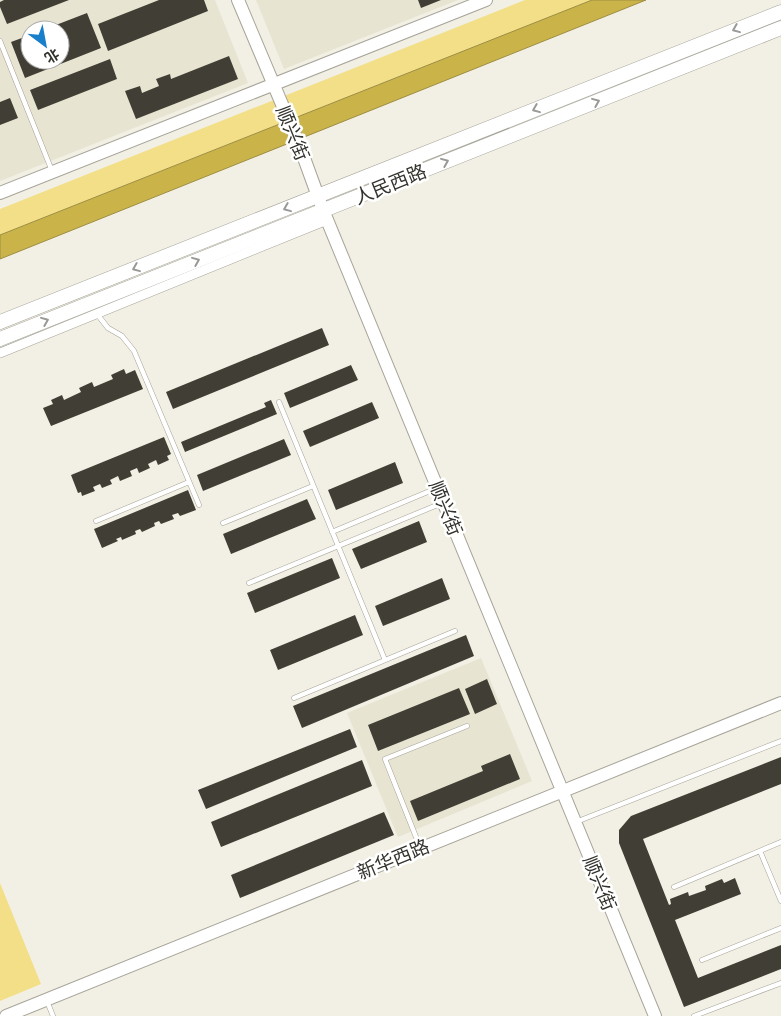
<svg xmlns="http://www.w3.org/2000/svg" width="781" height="1016" viewBox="0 0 781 1016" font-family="Cabin,'Noto Sans SC',sans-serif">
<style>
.built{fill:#e8e4d2;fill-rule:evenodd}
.green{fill:#f2df88}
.water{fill:#cab44a;stroke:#9d8d42}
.building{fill:#413f35}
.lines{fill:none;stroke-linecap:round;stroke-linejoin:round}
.lane-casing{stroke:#a7a499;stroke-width:5.5}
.street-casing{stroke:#a7a499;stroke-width:10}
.secondary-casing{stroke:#a7a499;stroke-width:14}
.primary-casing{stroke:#a7a499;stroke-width:15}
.lane{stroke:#fff;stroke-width:4.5}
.street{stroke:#fff;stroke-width:9}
.secondary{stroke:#fff;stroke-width:12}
.primary{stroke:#fff;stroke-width:14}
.oneway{stroke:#999996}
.labels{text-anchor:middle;stroke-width:5;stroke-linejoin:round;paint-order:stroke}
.street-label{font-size:19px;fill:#33332e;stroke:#fff}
</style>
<rect width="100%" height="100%" fill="#f2f0e4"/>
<path class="built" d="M 0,0 L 215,0 L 248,83 L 0,181 ZM 30,30 L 60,30 L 60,60 L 30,60 Z
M 256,0 L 458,0 L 284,69 Z
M 481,658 L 532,781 L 398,837 L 347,713 Z"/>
<path class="green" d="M 525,0 L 592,0 L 0,235 L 0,209 Z
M 0,883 L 41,984 L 0,1001 Z"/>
<path class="water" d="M 592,0 L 646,0 L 0,259 L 0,235 Z"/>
<path class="building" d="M 4,0 L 69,0 L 7,24 L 0,7 L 0,2 Z
M 159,0 L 204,0 L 208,11 L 108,51 L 98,24 Z
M 418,0 L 441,0 L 421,8 Z
M 87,13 L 101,48 L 25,78 L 11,42 L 30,35 L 30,60 L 60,60 L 60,30 L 43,30 Z
M 229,56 L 238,79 L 136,119 L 125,91 L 140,86 L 142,93 L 159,86 L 156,79 L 170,74 L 171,79 Z
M 110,59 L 117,79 L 38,110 L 30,90 Z
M 10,98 L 18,118 L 0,125 L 0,102 Z
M 322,328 L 329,345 L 173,409 L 166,392 Z
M 351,365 L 358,380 L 290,408 L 284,393 Z
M 124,369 L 126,374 L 135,370 L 143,389 L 51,426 L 43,408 L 53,404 L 51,400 L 62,395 L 64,400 L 81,392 L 79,388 L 92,382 L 94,387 L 113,379 L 111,375 Z
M 271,400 L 277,414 L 185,452 L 181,442 L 266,407 L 264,403 Z
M 372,402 L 379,418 L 310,447 L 303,431 Z
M 164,437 L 171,454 L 167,456 L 169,460 L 158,465 L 156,460 L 148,464 L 150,468 L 139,473 L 137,468 L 130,471 L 132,476 L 120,481 L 118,476 L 110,480 L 112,484 L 102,488 L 100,484 L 93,487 L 95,491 L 82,496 L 81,492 L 78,493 L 71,475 Z
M 284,439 L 291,455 L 203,491 L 197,475 Z
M 395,462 L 403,483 L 336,510 L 328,490 Z
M 188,490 L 196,510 L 180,516 L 178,513 L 172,515 L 174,519 L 161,524 L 159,521 L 154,523 L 155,526 L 142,532 L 140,529 L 135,531 L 136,534 L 122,540 L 121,537 L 116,539 L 118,541 L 102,548 L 94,529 Z
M 307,499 L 316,519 L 231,554 L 223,534 Z
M 419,521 L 427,542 L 361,569 L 352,549 Z
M 332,558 L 340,578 L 255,613 L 247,593 Z
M 442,578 L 450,599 L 383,626 L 375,606 Z
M 355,615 L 363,635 L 278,670 L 270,650 Z
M 466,635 L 474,656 L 302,728 L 293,706 Z
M 487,679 L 497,704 L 475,714 L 465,689 Z
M 459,688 L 470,714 L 378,751 L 368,725 Z
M 350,729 L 357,747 L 206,809 L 198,790 Z
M 510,754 L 520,779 L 418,821 L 410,801 L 483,771 L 481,766 Z
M 781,757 L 781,784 L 643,839 L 669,905 L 671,904 L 670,899 L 688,892 L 689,896 L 706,890 L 705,886 L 722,879 L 724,883 L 735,878 L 741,894 L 675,920 L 698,978 L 781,945 L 781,969 L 684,1007 L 619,843 L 619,830 L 631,816 Z
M 362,760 L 372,786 L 221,847 L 211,822 Z
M 384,812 L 394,835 L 240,898 L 231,875 Z"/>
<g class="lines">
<g class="lane-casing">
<path id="lane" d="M 0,41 L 52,171
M 97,314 L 108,328 L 122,336 L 134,351 L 199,505
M 279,402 L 385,660
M 96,521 L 189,482
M 223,523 L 313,486
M 332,532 L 437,488
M 249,583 L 442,503
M 294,698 L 455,631
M 576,822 L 781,741
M 420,847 L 385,759 L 467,726
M 760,851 L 781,901
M 674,887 L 781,842
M 702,960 L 781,928
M 47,1001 L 53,1016
M 694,1016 L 781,983"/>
</g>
<g class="street-casing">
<path id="street" d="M 0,353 L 327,220"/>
</g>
<g class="secondary-casing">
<path id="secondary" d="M 238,0 L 300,147 L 323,210 L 655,1016
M 0,193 L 486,0
M 6,1016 L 781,703"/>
</g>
<g class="primary-casing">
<path id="primary" d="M 0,322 L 781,12
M 0,339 L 781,28"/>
</g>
<use href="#lane" class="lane"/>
<use href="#street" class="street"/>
<use href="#secondary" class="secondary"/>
<use href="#primary" class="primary"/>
</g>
<defs><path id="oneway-chevron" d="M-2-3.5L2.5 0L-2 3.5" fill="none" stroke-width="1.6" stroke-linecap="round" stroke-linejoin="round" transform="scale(1.25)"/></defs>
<g class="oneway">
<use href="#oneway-chevron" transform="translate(736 29) rotate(158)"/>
<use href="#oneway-chevron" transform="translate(596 102) rotate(-22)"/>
<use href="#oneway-chevron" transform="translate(536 109) rotate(158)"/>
<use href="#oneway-chevron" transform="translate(445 162) rotate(-22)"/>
<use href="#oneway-chevron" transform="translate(287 208) rotate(158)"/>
<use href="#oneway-chevron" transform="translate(196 261) rotate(-22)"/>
<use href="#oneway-chevron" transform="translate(136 268) rotate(158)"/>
<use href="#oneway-chevron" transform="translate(45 321) rotate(-22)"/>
</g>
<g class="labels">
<g class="street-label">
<text transform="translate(293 133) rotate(68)" y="7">顺兴街</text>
<text transform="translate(390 184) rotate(-22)" y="7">人民西路</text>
<text transform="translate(446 508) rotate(68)" y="7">顺兴街</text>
<text transform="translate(393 859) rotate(-22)" y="7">新华西路</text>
<text transform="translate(600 883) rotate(68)" y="7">顺兴街</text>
</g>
</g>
<g transform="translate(45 45) rotate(148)"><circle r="24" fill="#ffffff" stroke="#adadab"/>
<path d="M0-4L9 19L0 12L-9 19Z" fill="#197fca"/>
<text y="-8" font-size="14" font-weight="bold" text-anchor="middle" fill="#33332e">北</text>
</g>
</svg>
